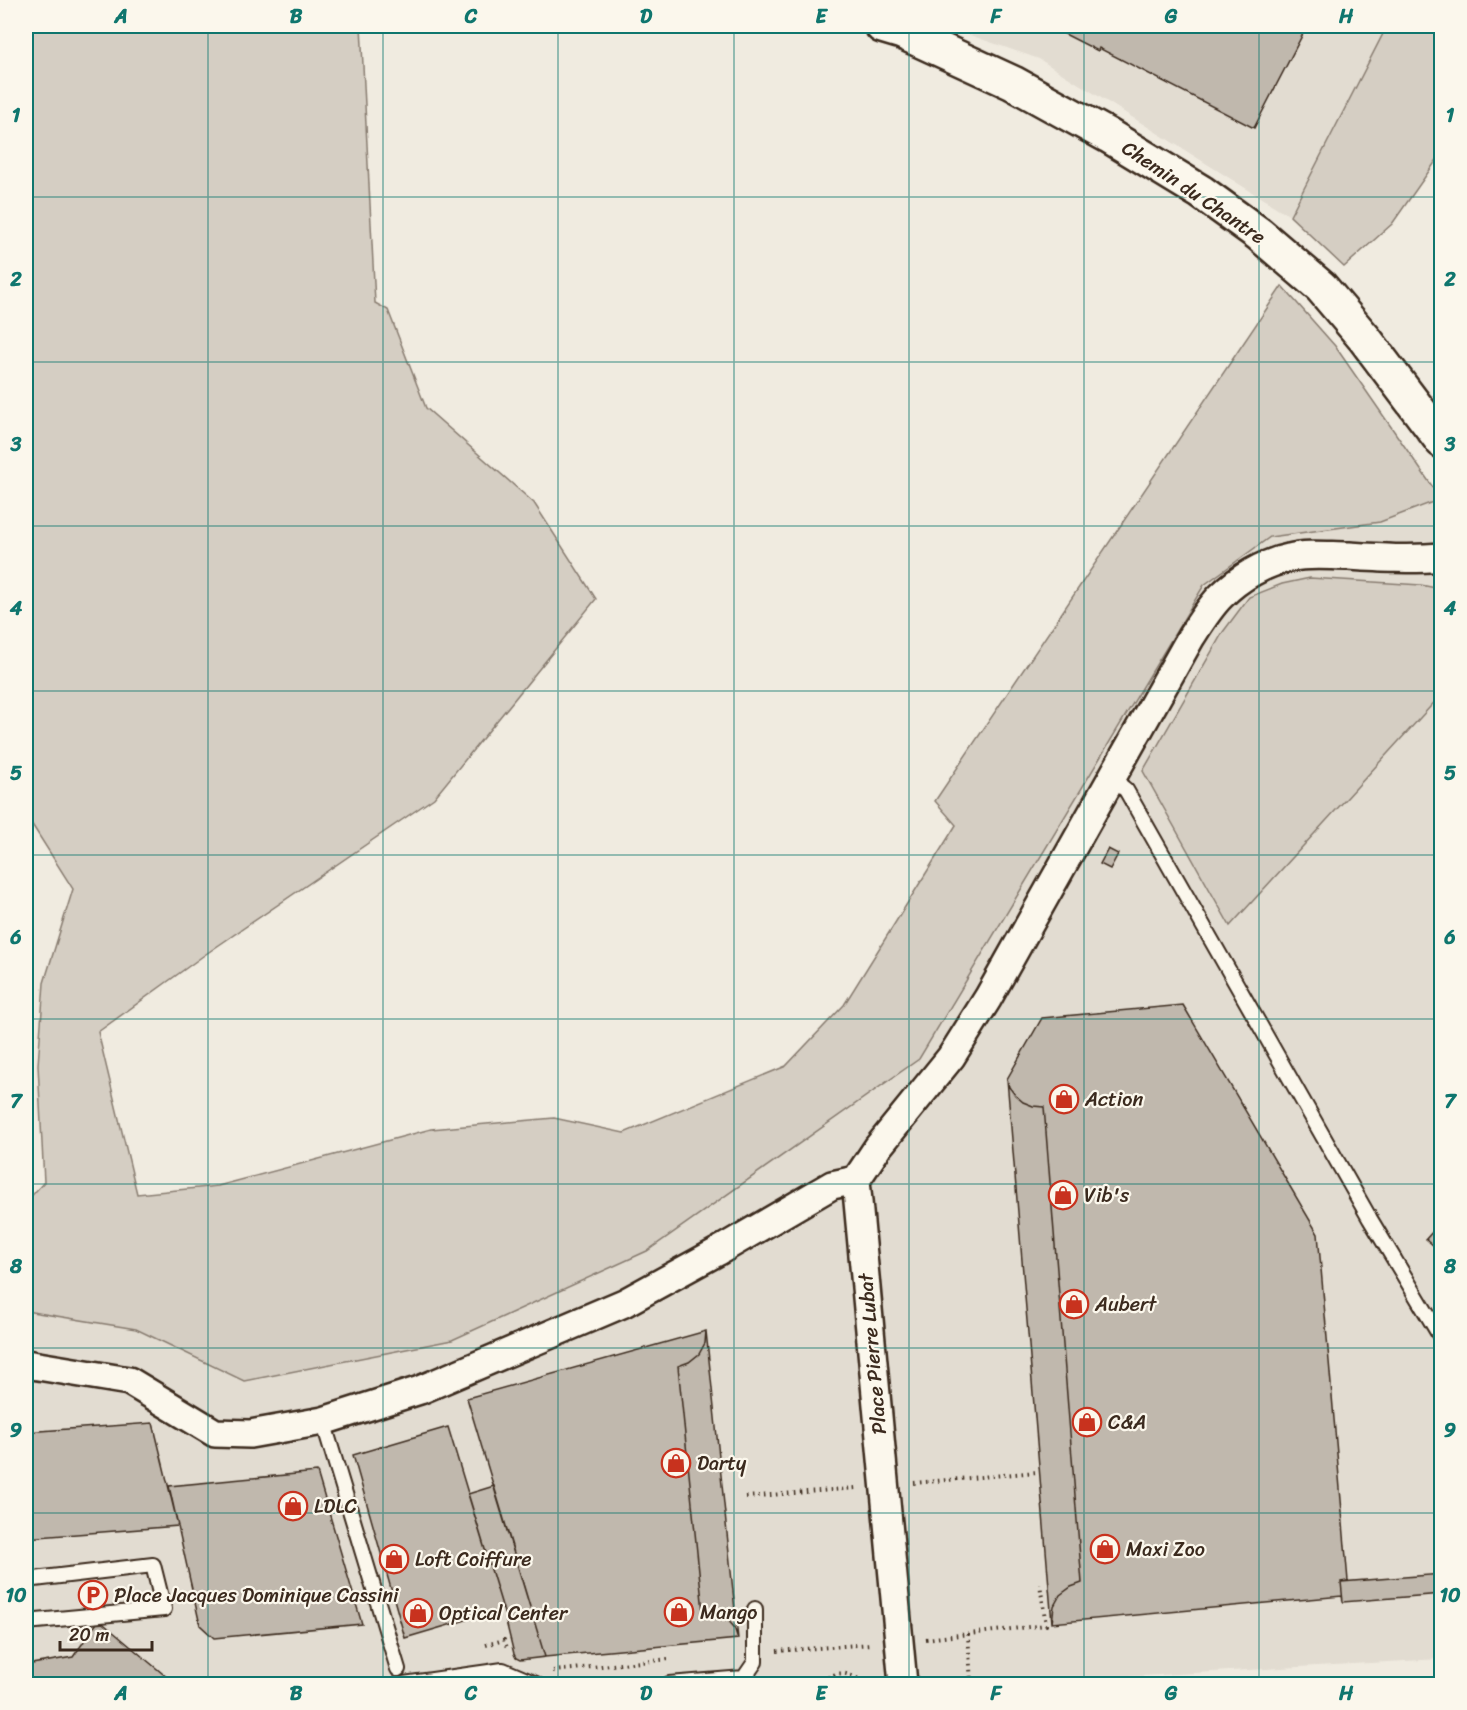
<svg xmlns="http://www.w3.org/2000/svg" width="1467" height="1710" viewBox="0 0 1467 1710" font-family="Sriracha,sans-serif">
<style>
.built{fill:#e2dcd1}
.green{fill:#d5cec3;stroke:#887c70;stroke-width:1.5}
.building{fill:#c0b8ad;stroke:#3b2a1e;stroke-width:1.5}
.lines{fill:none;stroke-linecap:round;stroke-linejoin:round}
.lane-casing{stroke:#3b2a1e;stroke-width:18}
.street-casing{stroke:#3b2a1e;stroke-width:32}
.secondary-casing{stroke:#3b2a1e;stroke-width:38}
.path{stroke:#3b2a1e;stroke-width:4;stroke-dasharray:1.5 4.5;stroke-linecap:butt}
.lane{stroke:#fbf7ec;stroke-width:14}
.street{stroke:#fbf7ec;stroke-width:27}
.secondary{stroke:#fbf7ec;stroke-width:33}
.grid{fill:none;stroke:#0f766e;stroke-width:1.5;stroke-opacity:0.55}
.labels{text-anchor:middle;stroke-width:4.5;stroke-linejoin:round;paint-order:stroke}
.street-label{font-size:20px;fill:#3b2a1e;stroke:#fbf7ec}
.poi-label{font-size:20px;fill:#3b2a1e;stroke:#fbf7ec;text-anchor:start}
.neatline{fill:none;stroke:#0f766e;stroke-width:2}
.grid-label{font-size:20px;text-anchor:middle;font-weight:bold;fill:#0f766e}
</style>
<rect width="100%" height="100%" fill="#f0ebe0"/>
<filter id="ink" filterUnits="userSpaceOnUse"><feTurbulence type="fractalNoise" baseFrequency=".0167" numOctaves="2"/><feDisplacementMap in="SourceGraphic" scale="12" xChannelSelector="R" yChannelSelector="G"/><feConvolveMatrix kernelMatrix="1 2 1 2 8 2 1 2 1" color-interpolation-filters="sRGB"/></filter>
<g filter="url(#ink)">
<path class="built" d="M 944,26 L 1395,26 L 1290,216 L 1039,59 Z
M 1441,499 L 1441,1659 L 1000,1684 L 26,1684 L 26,1311 L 136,1329 L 244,1381 L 919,1059 L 1203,585 L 1270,537 L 1380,522 Z"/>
<path class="green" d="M 26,26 L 361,26 L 375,303 L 388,310 L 426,408 L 534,503 L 596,599 L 434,798 L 203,956 L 98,1032 L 137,1194 L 218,1186 L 431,1129 L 554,1118 L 624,1133 L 786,1066 L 844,1005 L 956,825 L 935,801 L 1282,286 L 1335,346 L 1441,499 L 1380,522 L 1270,537 L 1204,585 L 919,1059 L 647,1251 L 452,1340 L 244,1381 L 136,1329 L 26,1311 L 26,1202 L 44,1182 L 38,1065 L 44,983 L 73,889 L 26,815 Z
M 1387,26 L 1441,26 L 1441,154 L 1392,224 L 1344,267 L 1290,216 Z
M 1310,578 L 1421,585 L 1441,589 L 1441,695 L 1230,926 L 1143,771 L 1223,632 L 1249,597 L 1282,584 Z"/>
<path class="building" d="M 1049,26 L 1307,26 L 1254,128 L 1099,48 L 1098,51 Z
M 1108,849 L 1118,854 L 1110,869 L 1100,864 Z
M 1183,1005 L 1318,1234 L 1348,1581 L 1341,1582 L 1343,1602 L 1342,1596 L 1052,1623 L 1054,1606 L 1060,1595 L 1071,1587 L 1082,1583 L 1044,1107 L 1033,1106 L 1023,1102 L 1015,1095 L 1009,1087 L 1007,1079 L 1042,1018 Z
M 1007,1079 L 1009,1087 L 1015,1095 L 1023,1102 L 1033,1106 L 1044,1107 L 1082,1583 L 1071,1587 L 1060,1595 L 1054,1606 L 1052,1623 Z
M 1442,1221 L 1442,1253 L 1426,1239 Z
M 706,1331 L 705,1343 L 699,1354 L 689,1362 L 678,1366 L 703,1611 L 714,1612 L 725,1617 L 734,1627 L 738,1639 L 545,1657 L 467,1398 Z
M 706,1331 L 738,1639 L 734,1627 L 725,1617 L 714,1612 L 703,1611 L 678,1366 L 689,1362 L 699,1354 L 705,1343 Z
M 153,1423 L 178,1526 L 26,1538 L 26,1432 Z
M 448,1427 L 503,1609 L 405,1638 L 353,1455 Z
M 317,1472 L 362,1624 L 214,1638 L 200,1625 L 169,1486 Z
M 494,1486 L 545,1657 L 520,1660 L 516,1658 L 514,1654 L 503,1609 L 468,1494 Z
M 1442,1574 L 1442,1594 L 1343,1602 L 1341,1582 Z
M 99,1620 L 175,1684 L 26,1684 L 26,1665 L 73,1657 Z"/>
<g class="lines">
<g class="lane-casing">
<path id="lane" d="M 1111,778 L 1126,790 L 1370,1219 L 1442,1339
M 323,1421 L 398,1669
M 26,1580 L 153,1565 L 164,1609 L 26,1622
M 404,1684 L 503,1670 L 536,1684
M 669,1684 L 744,1678 L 755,1662 L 755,1609"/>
</g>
<g class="street-casing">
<path id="street" d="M 856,1180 L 878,1147 L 951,1057 L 988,998 L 1191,637 C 1200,623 1209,608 1221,596 C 1239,578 1264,563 1289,558 C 1308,553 1329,556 1349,556 C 1380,558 1411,560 1442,557
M 856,1180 L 903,1684
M 26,1364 L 129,1381 L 215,1433 L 250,1434 L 323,1421 L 420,1390 L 624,1303 L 717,1252 L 832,1185 L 856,1180"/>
</g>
<g class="secondary-casing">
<path id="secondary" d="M 882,26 L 902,32 L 1013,83 L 1109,136 L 1201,192 L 1259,234 L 1321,287 L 1365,339 L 1442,441"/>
</g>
<path class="path" d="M 914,1483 L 1037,1472
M 746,1497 L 856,1488
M 968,1634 L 971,1684
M 926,1639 L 1046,1625 L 1040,1584
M 486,1645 L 504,1640 L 508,1650
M 777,1651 L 871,1644
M 553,1671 L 670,1659
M 818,1684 C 842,1667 844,1673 870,1684"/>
<use href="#lane" class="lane"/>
<use href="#street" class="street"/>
<use href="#secondary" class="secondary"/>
</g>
</g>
<path class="grid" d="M 208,26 L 208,1684M 383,26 L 383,1684M 558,26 L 558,1684M 734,26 L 734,1684M 909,26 L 909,1684M 1084,26 L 1084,1684M 1259,26 L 1259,1684M 26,197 L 1442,197M 26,362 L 1442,362M 26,526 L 1442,526M 26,691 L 1442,691M 26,855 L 1442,855M 26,1019 L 1442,1019M 26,1184 L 1442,1184M 26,1348 L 1442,1348M 26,1513 L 1442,1513"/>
<defs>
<g id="shop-ring" transform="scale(1.5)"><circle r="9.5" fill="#fbf7ec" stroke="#c8321e" stroke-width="1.5"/><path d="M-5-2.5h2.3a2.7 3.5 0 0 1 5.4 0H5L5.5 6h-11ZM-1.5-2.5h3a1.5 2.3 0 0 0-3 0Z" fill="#c8321e"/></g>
<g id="parking-ring" transform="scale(1.5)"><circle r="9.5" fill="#fbf7ec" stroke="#c8321e" stroke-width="1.5"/><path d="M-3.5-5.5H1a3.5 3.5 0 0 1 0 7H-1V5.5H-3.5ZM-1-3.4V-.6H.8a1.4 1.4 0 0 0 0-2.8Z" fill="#c8321e"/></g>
</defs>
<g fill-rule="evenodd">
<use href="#shop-ring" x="1064" y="1099"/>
<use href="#shop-ring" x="1063" y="1195"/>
<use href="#shop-ring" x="1074" y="1304"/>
<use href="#shop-ring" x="1087" y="1422"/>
<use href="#shop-ring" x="676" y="1463"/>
<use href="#shop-ring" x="293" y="1506"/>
<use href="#shop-ring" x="1105" y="1549"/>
<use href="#shop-ring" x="394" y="1559"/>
<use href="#parking-ring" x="93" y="1595"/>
<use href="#shop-ring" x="679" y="1612"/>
<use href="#shop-ring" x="418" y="1613"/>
</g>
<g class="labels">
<g class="street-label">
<text transform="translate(1194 192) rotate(34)" y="7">Chemin du Chantre</text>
<text transform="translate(872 1354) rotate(-95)" y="7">Place Pierre Lubat</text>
</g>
<g class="poi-label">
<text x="1085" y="1106">Action</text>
<text x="1084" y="1202">Vib's</text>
<text x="1095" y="1311">Aubert</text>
<text x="1108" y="1429">C&amp;A</text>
<text x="697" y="1470">Darty</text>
<text x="314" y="1513">LDLC</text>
<text x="1126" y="1556">Maxi Zoo</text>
<text x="415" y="1566">Loft Coiffure</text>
<text x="114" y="1602">Place Jacques Dominique Cassini</text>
<text x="700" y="1619">Mango</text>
<text x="439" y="1620">Optical Center</text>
</g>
</g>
<rect width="1467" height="1710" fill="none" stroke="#fbf7ec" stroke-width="66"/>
<path d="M60 1641v9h92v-9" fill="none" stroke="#3b2a1e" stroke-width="3"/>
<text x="69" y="1641" font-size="18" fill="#3b2a1e" stroke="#fbf7ec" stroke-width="4.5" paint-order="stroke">20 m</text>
<rect x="33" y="33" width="1401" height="1644" class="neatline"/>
<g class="grid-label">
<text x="121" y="23">A</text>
<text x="296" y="23">B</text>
<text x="471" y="23">C</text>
<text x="646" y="23">D</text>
<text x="821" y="23">E</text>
<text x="996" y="23">F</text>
<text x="1171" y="23">G</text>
<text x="1346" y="23">H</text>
<text x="16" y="122">1</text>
<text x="1450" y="122">1</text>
<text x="16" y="286">2</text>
<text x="1450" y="286">2</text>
<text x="16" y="451">3</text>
<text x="1450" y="451">3</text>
<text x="16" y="615">4</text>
<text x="1450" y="615">4</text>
<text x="16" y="780">5</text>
<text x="1450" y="780">5</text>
<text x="16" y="944">6</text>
<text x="1450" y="944">6</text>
<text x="16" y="1108">7</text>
<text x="1450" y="1108">7</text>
<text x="16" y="1273">8</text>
<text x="1450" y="1273">8</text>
<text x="16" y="1437">9</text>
<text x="1450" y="1437">9</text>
<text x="16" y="1602">10</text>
<text x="1450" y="1602">10</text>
<text x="121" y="1700">A</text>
<text x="296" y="1700">B</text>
<text x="471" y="1700">C</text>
<text x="646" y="1700">D</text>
<text x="821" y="1700">E</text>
<text x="996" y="1700">F</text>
<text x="1171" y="1700">G</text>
<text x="1346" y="1700">H</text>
</g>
</svg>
